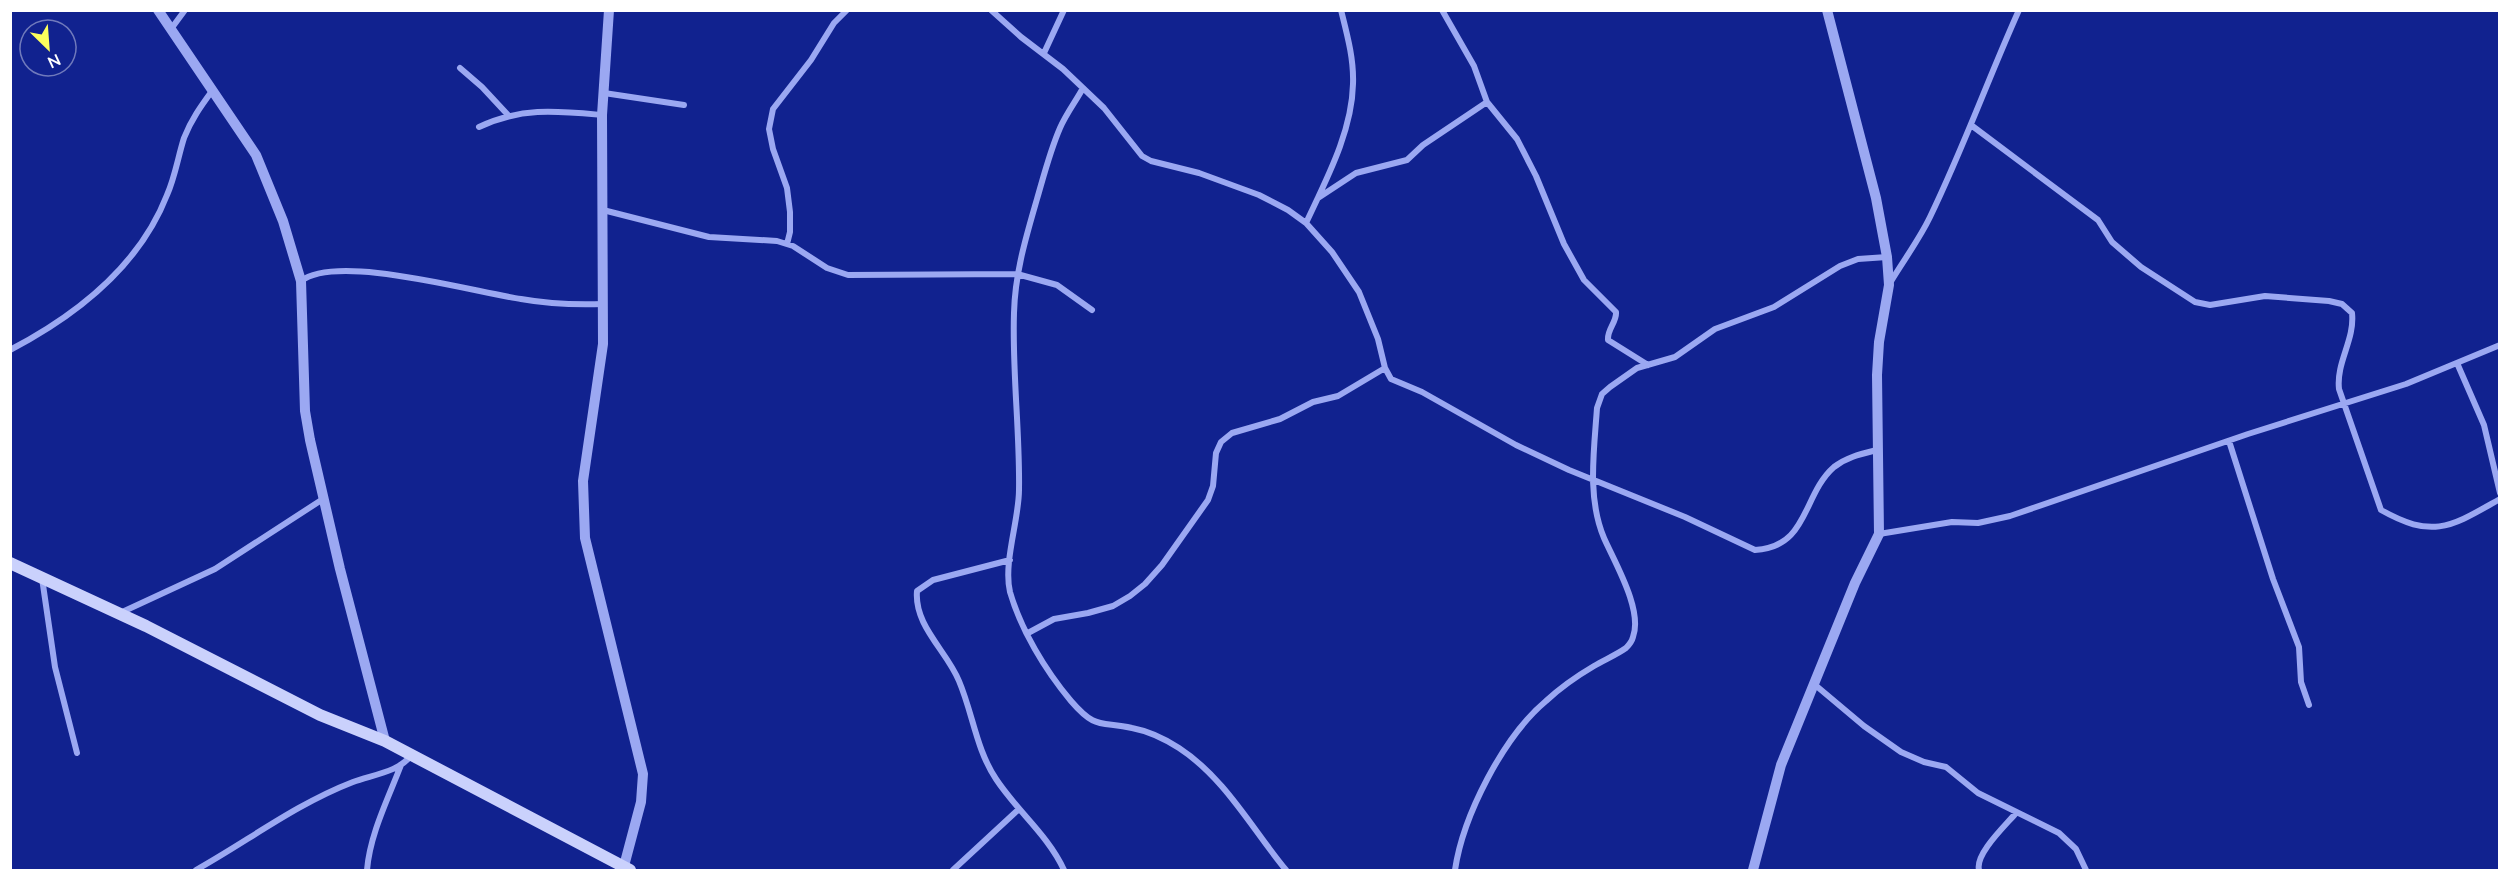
<svg xmlns="http://www.w3.org/2000/svg" width="2510" height="881" viewBox="0 0 2510 881" font-family="Mulish,sans-serif">
<style>
.lines{fill:none;stroke-linecap:round;stroke-linejoin:round}
.minor{stroke:#9ba8f2;stroke-width:6}
.tertiary{stroke:#9ba8f2;stroke-width:10}
.secondary{stroke:#cad1fc;stroke-width:12}
</style>
<rect width="100%" height="100%" fill="#11228f"/>
<g class="lines">
<path class="minor" d="M 991,10 L 1021,37 L 1063,69 L 1083,88 L 1104,108 L 1142,156 L 1151,161 L 1199,173 L 1259,195 L 1288,210 L 1306,223 L 1332,252 L 1359,292 L 1378,339 L 1385,368 L 1391,379 L 1422,392 L 1516,445 L 1569,470 L 1685,517 L 1755,550 C 1809,547 1802,495 1834,467 C 1847,457 1861,454 1877,450
M 1442,10 L 1474,66 L 1487,102 L 1517,139 L 1536,176 L 1564,244 L 1584,280 L 1616,312 C 1617,322 1607,329 1608,340 L 1648,365
M 171,29 L 185,10
M 1044,53 L 1064,10
M 460,68 L 482,87 L 508,115
M 1083,88 C 1076,101 1066,114 1060,128 C 1050,151 1044,175 1037,199 C 1026,237 1015,273 1014,313 C 1012,372 1020,431 1019,490 C 1019,520 1003,563 1010,592 C 1021,630 1045,670 1071,701 C 1096,730 1100,721 1132,728 C 1148,731 1165,739 1179,748 C 1225,778 1252,829 1286,870
M 604,93 L 684,105
M 1971,125 L 2098,220 L 2112,242 L 2141,267 L 2195,302 L 2210,305 L 2265,296 L 2329,301 L 2342,304 L 2352,313 C 2355,340 2336,362 2339,389 L 2381,510 C 2434,540 2452,526 2500,499
M 479,127 C 521,107 557,111 602,115
M 1318,198 L 1356,173 L 1407,160 L 1423,145 L 1487,102
M 603,210 L 709,237 L 777,241 L 793,246 L 827,268 L 848,275 L 1017,274 L 1057,285 L 1092,310
M 1306,223 C 1326,180 1352,132 1353,84 C 1354,59 1347,34 1341,10
M 787,244 L 790,232 L 790,212 L 787,188 L 773,149 L 769,129 L 773,109 L 811,60 L 834,23 L 847,10
M 301,281 C 337,253 474,292 521,299 C 549,304 575,305 603,304
M 1890,283 C 1903,261 1919,240 1930,217 C 1963,149 1988,79 2019,10
M 10,350 C 77,315 139,267 167,195 C 175,177 178,157 184,138 C 191,120 201,106 212,91
M 2457,363 L 2484,425 L 2500,493
M 2229,441 L 2273,579 L 2299,647 L 2301,682 L 2309,705
M 1879,534 L 1952,522 L 1978,523 L 2010,516 L 2248,434 L 2406,384 L 2500,345
M 1010,560 L 933,580 L 917,591 C 914,626 947,651 959,681 C 973,714 976,749 996,779 C 1017,811 1048,835 1064,870
M 42,578 L 55,667 L 77,753
M 120,613 L 215,569 L 323,499
M 1028,633 L 1054,619 L 1088,613 L 1113,606 L 1130,596 L 1145,584 L 1162,565 L 1208,500 L 1213,486 L 1216,453 L 1221,442 L 1232,433 L 1280,419 L 1313,402 L 1338,396 L 1385,368
M 1814,684 L 1864,726 L 1901,752 L 1924,762 L 1946,767 L 1978,793 L 2059,833 L 2076,849 L 2086,870
M 196,870 C 248,841 296,804 353,782 C 371,775 400,772 411,755
M 367,870 C 370,834 388,799 401,765
M 953,870 L 1019,809
M 1455,870 C 1463,816 1503,737 1546,701 C 1560,688 1577,676 1594,666 C 1604,660 1616,655 1626,648 C 1629,645 1632,641 1633,637 C 1643,610 1615,563 1604,538 C 1587,498 1594,451 1597,408 L 1602,394 L 1610,387 L 1637,368 L 1675,357 L 1715,329 L 1774,307 L 1840,266 L 1858,259 L 1887,257
M 1979,870 C 1975,854 2005,826 2016,813"/>
<path class="tertiary" d="M 158,10 L 256,155 L 283,221 L 301,281 L 305,411 L 310,440 L 340,569 L 385,741
M 609,10 L 602,115 L 603,344 L 583,481 L 585,538 L 643,774 L 641,802 L 624,866
M 1753,870 L 1781,765 L 1855,583 L 1879,534 L 1877,375 L 1879,342 L 1889,285 L 1887,257 L 1876,198 L 1827,10"/>
<path class="secondary" d="M 10,563 L 146,626 L 320,715 L 385,741 L 630,870"/>
</g>
<rect width="2510" height="881" fill="none" stroke="#ffffff" stroke-width="24"/>
<g transform="translate(48 48) rotate(155)"><circle r="28" fill="#11228f" stroke="#707abc" stroke-width="1.5"/>
<path d="M0-4.5L10 22L0 15L-10 22Z" fill="#fdff5c"/>
<text y="-9" font-size="16" font-weight="bold" text-anchor="middle" fill="#ffffff">N</text>
</g>
</svg>
